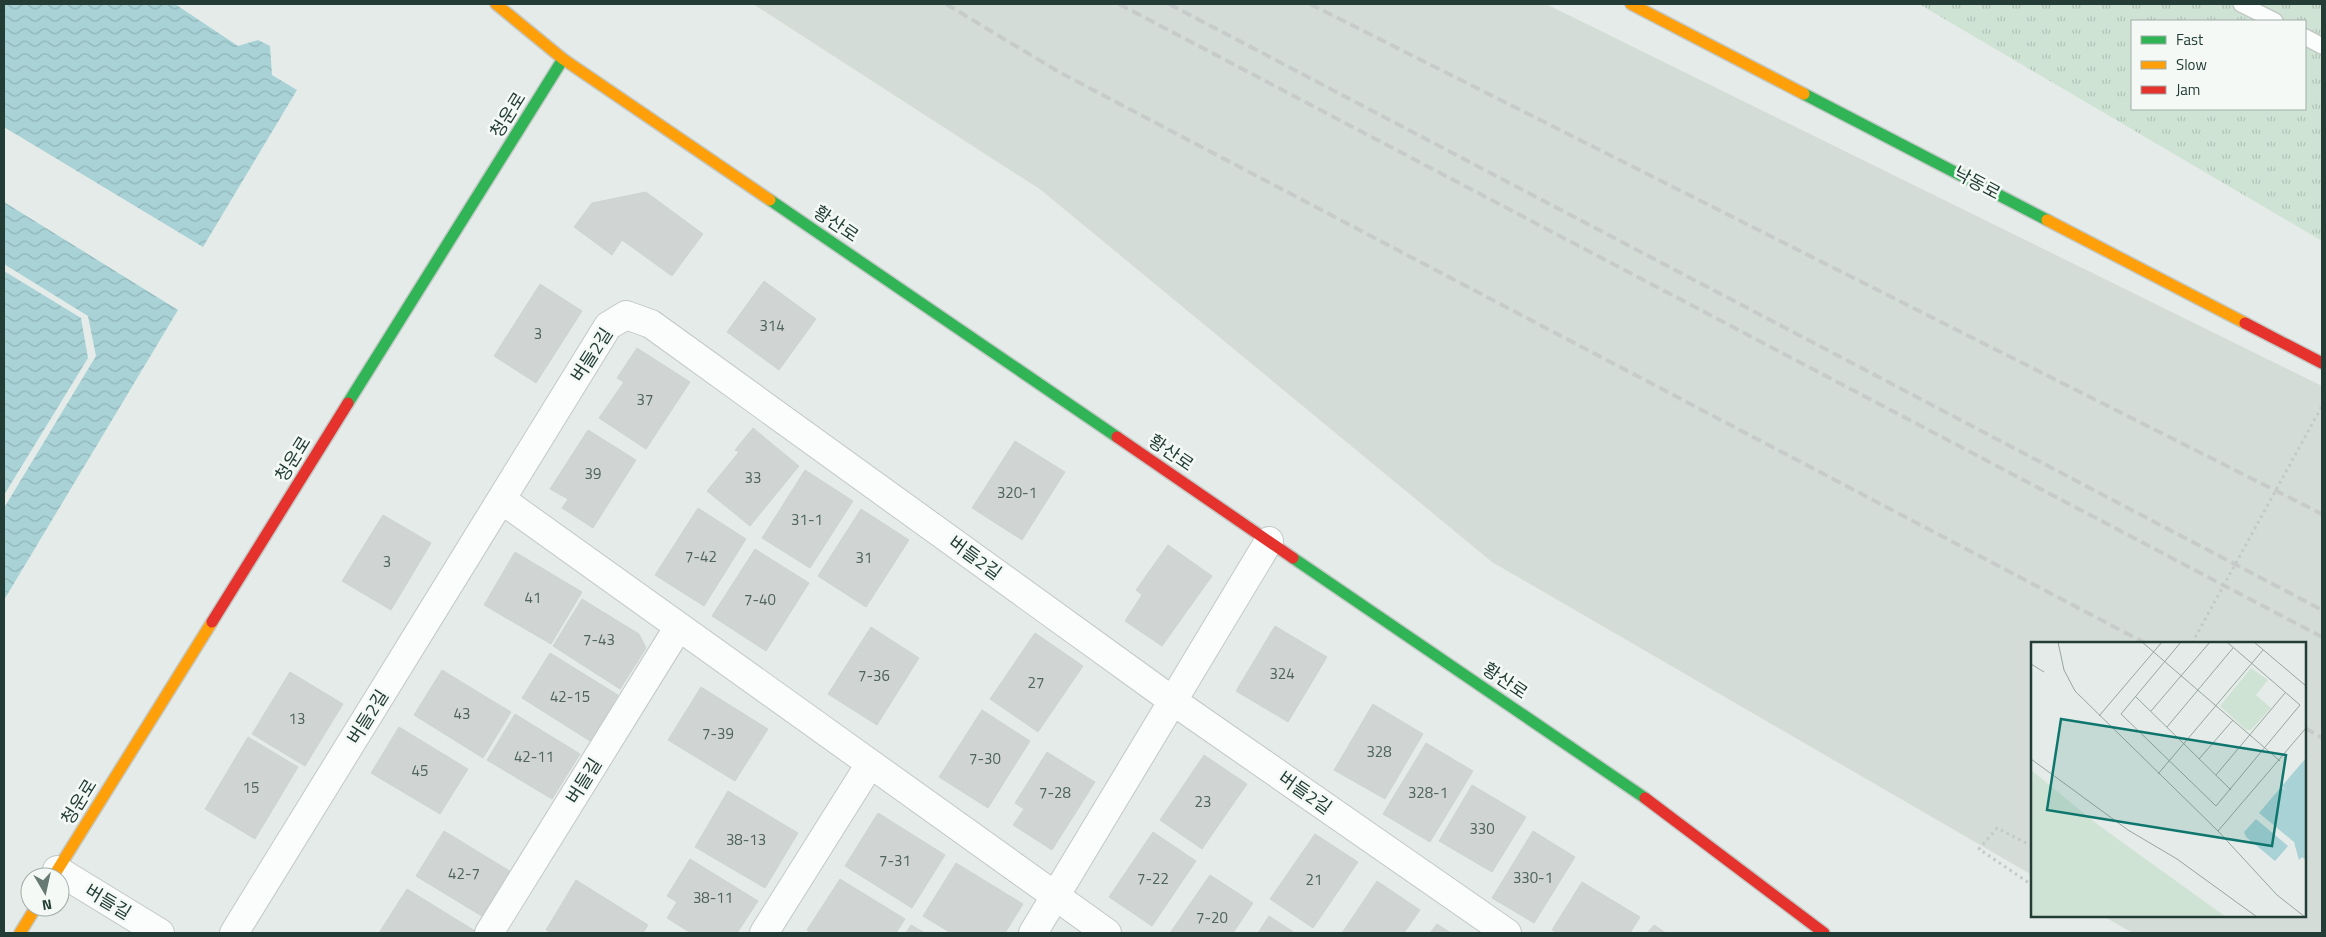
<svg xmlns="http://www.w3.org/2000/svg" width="2326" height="937" viewBox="0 0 2326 937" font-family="'Titillium Web','Noto Sans KR',sans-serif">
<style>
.built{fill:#d4dcd8}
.park{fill:url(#park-tufts);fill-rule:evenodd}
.water{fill:url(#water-waves)}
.building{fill:#d0d4d2;stroke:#ced4d1}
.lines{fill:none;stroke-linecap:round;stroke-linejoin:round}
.lane-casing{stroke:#c2c8c5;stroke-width:18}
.street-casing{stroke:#c2c8c5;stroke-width:30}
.fast-casing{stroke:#c1c8c5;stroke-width:14}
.slow-casing{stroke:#c1c8c5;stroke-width:14}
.jam-casing{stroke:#c1c8c5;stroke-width:14}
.path{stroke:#c2cac6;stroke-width:3;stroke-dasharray:2.5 4;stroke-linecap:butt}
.lane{stroke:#fbfcfc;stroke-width:15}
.street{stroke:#fbfcfc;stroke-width:28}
.fast{stroke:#30b455;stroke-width:11}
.slow{stroke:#ff9f0a;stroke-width:11}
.jam{stroke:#e5322d;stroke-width:11}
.rail{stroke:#c7ccca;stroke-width:4;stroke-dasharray:10 5;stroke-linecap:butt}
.path-bridge{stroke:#c2cac6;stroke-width:3;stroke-dasharray:2.5 4;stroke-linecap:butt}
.labels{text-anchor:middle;stroke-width:5;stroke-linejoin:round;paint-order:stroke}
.number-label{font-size:15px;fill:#4e635d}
.street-label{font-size:18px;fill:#233d36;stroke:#f4f9f6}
.inset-road{fill:none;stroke:#97a5a1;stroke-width:1}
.view{fill:#0f766e;fill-opacity:0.15;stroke:#0f766e;stroke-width:2.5}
.inset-edge{fill:none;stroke:#233d36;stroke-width:2.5}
</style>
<defs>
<pattern id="park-tufts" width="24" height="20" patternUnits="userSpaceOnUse" patternTransform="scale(1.25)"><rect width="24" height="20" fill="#cfe3d5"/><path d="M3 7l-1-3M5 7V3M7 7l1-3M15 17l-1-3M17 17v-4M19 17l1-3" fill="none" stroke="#b1c4b7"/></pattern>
<pattern id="water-waves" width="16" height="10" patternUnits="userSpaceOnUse" patternTransform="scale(1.25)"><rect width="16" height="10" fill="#a8d2d6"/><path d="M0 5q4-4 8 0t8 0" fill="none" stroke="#90b5b8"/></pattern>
</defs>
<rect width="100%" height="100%" fill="#e5ebe8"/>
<path class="built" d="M 753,4 L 1546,4 L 2322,386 L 2322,933 L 2133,933 L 2103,916 L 2305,916 L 2305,643 L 2032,643 L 2032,875 L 1492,562 L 1041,190 Z"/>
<path class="park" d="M 1919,4 L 2322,4 L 2322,241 ZM 2132,21 L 2305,21 L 2305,109 L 2132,109 Z"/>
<path class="water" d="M 4,4 L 175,4 L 238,46 L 258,40 L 270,46 L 272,75 L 297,90 L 203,247 L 4,127 Z
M 4,202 L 178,310 L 4,600 L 4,508 L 96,356 L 88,316 L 4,264 Z
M 4,271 L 81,318 L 88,358 L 4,495 Z"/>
<path class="building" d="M 646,192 L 703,234 L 672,276 L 622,240 L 612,255 L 574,227 L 592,203 Z
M 764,281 L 816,319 L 779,370 L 727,332 Z
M 540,284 L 582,311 L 536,383 L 494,356 Z
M 637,348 L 690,382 L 646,449 L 599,418 L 624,382 L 617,378 Z
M 753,428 L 799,466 L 750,526 L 707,491 L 739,452 L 735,450 Z
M 588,430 L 636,460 L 593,528 L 562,508 L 568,499 L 550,489 Z
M 1015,441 L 1065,472 L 1022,540 L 972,508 Z
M 805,470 L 853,501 L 810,568 L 762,538 Z
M 698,508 L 746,539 L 704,606 L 655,575 Z
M 861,509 L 909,540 L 866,607 L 818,576 Z
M 383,515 L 431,543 L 391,610 L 342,581 Z
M 1168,545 L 1212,576 L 1162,646 L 1125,621 L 1142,595 L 1136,590 Z
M 755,549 L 809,583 L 766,651 L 712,616 Z
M 515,552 L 582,592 L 551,644 L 484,605 Z
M 582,599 L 639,634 L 646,648 L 620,689 L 553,646 Z
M 1275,626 L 1327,657 L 1288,722 L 1236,691 Z
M 871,627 L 919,658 L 877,725 L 828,694 Z
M 1035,633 L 1083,666 L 1038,732 L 990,699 Z
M 550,653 L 618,695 L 590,741 L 522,698 Z
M 442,670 L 511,712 L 483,758 L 414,715 Z
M 290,672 L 343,704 L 305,766 L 252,734 Z
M 701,687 L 768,729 L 735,781 L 668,740 Z
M 1373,704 L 1423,734 L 1385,799 L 1334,770 Z
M 982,710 L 1030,741 L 988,808 L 939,777 Z
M 515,714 L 580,754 L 552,799 L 487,760 Z
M 399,727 L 468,769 L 440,814 L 371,773 Z
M 248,737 L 298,767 L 255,839 L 205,809 Z
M 1426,743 L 1473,771 L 1430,842 L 1383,814 Z
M 1047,752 L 1095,782 L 1052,850 L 1013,825 L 1024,809 L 1015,803 Z
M 1204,755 L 1247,784 L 1202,849 L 1160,820 Z
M 1472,785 L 1526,817 L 1492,872 L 1439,841 Z
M 728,791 L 798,833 L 765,888 L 695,847 Z
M 878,813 L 945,855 L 912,908 L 845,866 Z
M 444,831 L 513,873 L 485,918 L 416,876 Z
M 1533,831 L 1575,857 L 1534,923 L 1492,898 Z
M 1153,832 L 1196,861 L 1152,926 L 1109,897 Z
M 1315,834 L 1358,862 L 1313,928 L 1270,899 Z
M 690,859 L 758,901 L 737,933 L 691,933 L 667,918 L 677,902 L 667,896 Z
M 956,863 L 1023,904 L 1005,933 L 951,933 L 923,916 Z
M 1210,875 L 1253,903 L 1233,933 L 1170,933 Z
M 840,879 L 905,919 L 896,933 L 812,933 L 807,930 Z
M 576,880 L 648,925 L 643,933 L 552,933 L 546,930 Z
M 1377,881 L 1420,910 L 1404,933 L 1342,933 Z
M 1582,882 L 1640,917 L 1630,933 L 1557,933 L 1552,930 Z
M 407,889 L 475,931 L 474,933 L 379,933 Z
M 1269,916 L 1295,933 L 1258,933 Z
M 1437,924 L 1451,933 L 1430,933 Z
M 911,925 L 925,933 L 906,933 Z
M 1654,925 L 1666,933 L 1647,933 Z"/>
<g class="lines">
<g class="lane-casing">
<path id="lane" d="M 2241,4 L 2275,21
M 2305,37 L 2322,46"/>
</g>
<g class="street-casing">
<path id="street" d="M 502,500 L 1107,933
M 57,870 L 160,933
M 234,933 L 608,326 L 626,315 L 651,324 L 1173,701 L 1507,933
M 489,933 L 678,628
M 764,933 L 870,764
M 1033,933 L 1269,541"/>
</g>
<g class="fast-casing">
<path id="fast" d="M 1804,94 L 2047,220
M 770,200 L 1117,437
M 348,403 L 563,59
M 1293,558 L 1645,798"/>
</g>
<g class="slow-casing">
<path id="slow" d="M 496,4 L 563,59 L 770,200
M 1631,4 L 1804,94
M 2047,220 L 2245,323
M 53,877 L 212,622
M 20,933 L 36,907"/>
</g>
<g class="jam-casing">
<path id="jam" d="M 2245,323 L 2322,363
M 1117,437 L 1293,558
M 212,622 L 348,403
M 1645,798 L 1824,933"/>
</g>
<path class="path" d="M 2032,846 L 1997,828 L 1979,849 L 2032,885"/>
<use href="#lane" class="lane"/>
<use href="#street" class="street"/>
<use href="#fast" class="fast"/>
<use href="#slow" class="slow"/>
<use href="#jam" class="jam"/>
<path class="rail" d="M 946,4 L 1059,72 L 2145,643
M 1119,4 L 2322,637
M 1169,4 L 2322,610
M 1310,4 L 2322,514
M 2305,728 L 2322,738"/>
<path class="path-bridge" d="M 2192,643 L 2322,406"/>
</g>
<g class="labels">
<g class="number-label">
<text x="772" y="331">314</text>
<text x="538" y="339">3</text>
<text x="645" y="405">37</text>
<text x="593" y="479">39</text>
<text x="753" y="483">33</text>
<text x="1017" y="498">320-1</text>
<text x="807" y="525">31-1</text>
<text x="701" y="562">7-42</text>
<text x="864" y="563">31</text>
<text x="387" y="567">3</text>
<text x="533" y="603">41</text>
<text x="760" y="605">7-40</text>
<text x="599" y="645">7-43</text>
<text x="1282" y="679">324</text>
<text x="874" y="681">7-36</text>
<text x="1036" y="688">27</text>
<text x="570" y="702">42-15</text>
<text x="462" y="719">43</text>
<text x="297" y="724">13</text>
<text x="718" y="739">7-39</text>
<text x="1379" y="757">328</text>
<text x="534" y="762">42-11</text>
<text x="985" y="764">7-30</text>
<text x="420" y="776">45</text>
<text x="251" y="793">15</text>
<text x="1055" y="798">7-28</text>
<text x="1428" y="798">328-1</text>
<text x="1203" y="807">23</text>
<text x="1482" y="834">330</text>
<text x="746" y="845">38-13</text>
<text x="895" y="866">7-31</text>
<text x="464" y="879">42-7</text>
<text x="1533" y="883">330-1</text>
<text x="1153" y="884">7-22</text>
<text x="1314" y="885">21</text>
<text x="713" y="903">38-11</text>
<text x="1212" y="923">7-20</text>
</g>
<g class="street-label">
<text transform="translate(508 115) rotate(-58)" y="6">청운로</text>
<text transform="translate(1977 183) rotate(28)" y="6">낙동로</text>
<text transform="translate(836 224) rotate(34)" y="6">황산로</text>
<text transform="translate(592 355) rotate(-57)" y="6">버들2길</text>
<text transform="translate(1171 453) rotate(34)" y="6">황산로</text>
<text transform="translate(293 459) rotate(-58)" y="6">청운로</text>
<text transform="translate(975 558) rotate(36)" y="6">버들2길</text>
<text transform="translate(1505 681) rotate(34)" y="6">황산로</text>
<text transform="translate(368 717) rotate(-58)" y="6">버들2길</text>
<text transform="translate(584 781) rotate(-58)" y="6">버들길</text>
<text transform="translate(1305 793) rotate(35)" y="6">버들2길</text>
<text transform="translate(79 802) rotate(-58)" y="6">청운로</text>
<text transform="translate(108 902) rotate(31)" y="6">버들길</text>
</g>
</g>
<g transform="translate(2031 642)">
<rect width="275" height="275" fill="#e5ebe8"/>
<path d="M 220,26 L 237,38 L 225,53 L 240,66 L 220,88 L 215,88 L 189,64 ZM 0,128 L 66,182 L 195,275 L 0,275 Z" fill="#cfe3d5"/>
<path d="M 275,116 L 275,218 L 271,215 L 268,218 L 263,200 L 228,171 L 250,145 L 255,148 L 251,144 ZM 225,177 L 257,204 L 244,219 L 215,195 L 213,190 Z" fill="#a8d2d6"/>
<path class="inset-road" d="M 27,0 L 33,28 L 44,49 L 187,189 L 246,253 L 274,275M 111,0 L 249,119M 150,0 L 90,72 L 185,164 L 269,63 L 196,0M 223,0 L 275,44M 0,22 L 13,30M 104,54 L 200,148M 120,69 L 179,0M 68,74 L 131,0M 136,85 L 202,6M 0,117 L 97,188 L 146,217 L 226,275M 168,117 L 202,78M 127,132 L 232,8M 185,133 L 254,51M 187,189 L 275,86"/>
<path class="view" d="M 30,77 L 255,113 L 241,204 L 16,168 Z"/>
<rect width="275" height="275" class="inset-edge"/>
</g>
<rect width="2326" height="937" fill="none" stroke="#233d36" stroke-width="10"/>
<rect x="2131" y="20" width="175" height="90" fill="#f4f9f6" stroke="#a0aea9"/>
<rect x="2141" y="36" width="25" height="8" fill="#30b455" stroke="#a0aea9"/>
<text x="2176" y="45" font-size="15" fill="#233d36">Fast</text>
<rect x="2141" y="61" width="25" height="8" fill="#ff9f0a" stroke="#a0aea9"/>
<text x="2176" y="70" font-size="15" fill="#233d36">Slow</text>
<rect x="2141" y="86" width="25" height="8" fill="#e5322d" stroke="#a0aea9"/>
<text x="2176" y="95" font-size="15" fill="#233d36">Jam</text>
<g transform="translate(45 892) rotate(171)"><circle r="24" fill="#f4f9f6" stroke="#a0aea9"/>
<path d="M0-4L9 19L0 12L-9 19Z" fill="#677a74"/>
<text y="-8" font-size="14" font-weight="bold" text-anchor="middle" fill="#233d36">N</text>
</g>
</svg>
